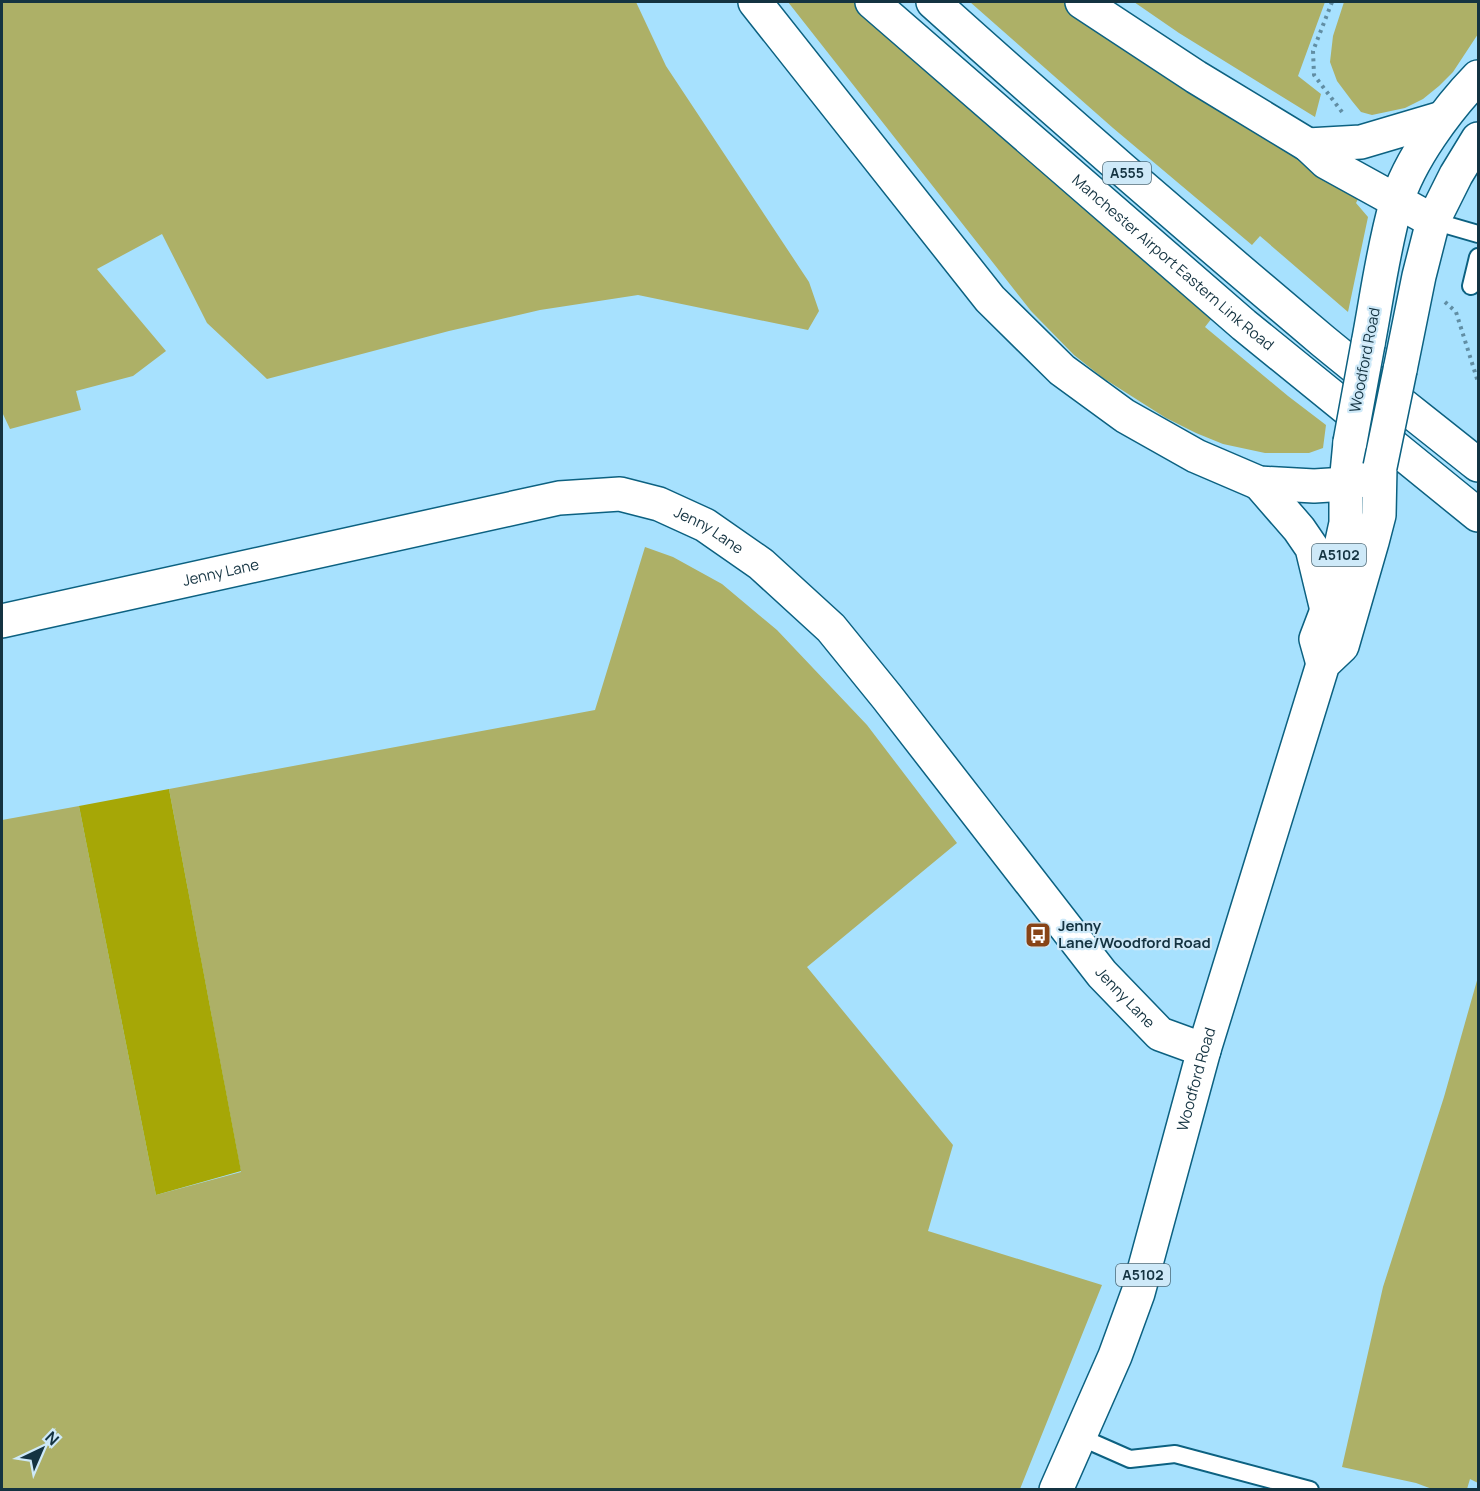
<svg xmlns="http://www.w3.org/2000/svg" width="1480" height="1491" viewBox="0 0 1480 1491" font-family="Manrope,sans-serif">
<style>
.green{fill:#adb067}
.forest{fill:#a6a706}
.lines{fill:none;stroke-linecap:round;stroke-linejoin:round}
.service-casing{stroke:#0c6181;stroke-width:20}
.tertiary-casing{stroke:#0c6181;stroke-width:36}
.primary-casing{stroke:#0c6181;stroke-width:36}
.trunk-casing{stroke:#0c6181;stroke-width:36}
.path{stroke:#618ea4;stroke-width:4;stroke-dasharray:3 4.5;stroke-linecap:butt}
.service{stroke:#fff;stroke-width:16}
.tertiary{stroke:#fff;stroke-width:33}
.primary{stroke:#fff;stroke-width:33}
.trunk{stroke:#fff;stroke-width:33}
.primary-bridge-casing{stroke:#0c6181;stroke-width:36;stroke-linecap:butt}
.primary-bridge{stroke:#fff;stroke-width:33}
.labels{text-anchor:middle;stroke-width:4.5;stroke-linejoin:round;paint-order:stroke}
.shield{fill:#cee9f8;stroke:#4c6a78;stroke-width:1.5}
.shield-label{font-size:14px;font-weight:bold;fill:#143341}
.street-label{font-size:15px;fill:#143341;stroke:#cee9f8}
.poi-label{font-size:15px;font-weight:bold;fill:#143341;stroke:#cee9f8;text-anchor:start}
</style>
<rect width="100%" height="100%" fill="#a7e1fe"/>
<path class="green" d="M 2,2 L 636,2 L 666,66 L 809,282 L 819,311 L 808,330 L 638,295 L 540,310 L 449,331 L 267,379 L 207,323 L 162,234 L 97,269 L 166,351 L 133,376 L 76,391 L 81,410 L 10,429 L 2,412 Z
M 788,2 L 859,2 L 1215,314 L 1205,327 L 1288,396 L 1326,425 L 1323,448 L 1309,453 L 1265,453 L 1223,444 L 1196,433 L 1166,418 L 1103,378 L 1074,355 L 1031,311 Z
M 970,2 L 1064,2 L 1080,13 L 1362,191 L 1356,203 L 1368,217 L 1348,312 L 1260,236 L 1252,245 L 1113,128 Z
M 1134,2 L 1325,2 L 1298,76 L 1321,94 L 1315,117 L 1179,33 Z
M 1344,2 L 1478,2 L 1478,34 L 1453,72 L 1439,86 L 1423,99 L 1405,108 L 1372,115 L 1361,112 L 1352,101 L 1337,81 L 1330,62 L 1333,36 Z
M 645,547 L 673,557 L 722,584 L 777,630 L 867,725 L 957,843 L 807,967 L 953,1145 L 928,1231 L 1102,1285 L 1020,1489 L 2,1490 L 2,820 L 79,806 L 156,1195 L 241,1172 L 169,789 L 595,710 Z
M 1478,977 L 1478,1483 L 1470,1479 L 1467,1489 L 1432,1489 L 1416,1483 L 1342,1467 L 1383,1287 L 1444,1097 Z"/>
<path class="forest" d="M 169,789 L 241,1171 L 156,1195 L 79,806 Z"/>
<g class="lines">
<g class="service-casing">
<path id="service" d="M 1433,221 L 1478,234
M 1471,286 L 1478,257
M 1080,1437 L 1130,1459 L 1175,1454 L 1310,1490"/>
</g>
<g class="tertiary-casing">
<g id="tertiary">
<path id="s1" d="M 2,621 L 559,498 L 620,494 L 659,504 L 705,525 L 761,564 L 831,628 L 887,697 L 1102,974 L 1160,1034 L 1204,1050"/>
</g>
</g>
<g class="primary-casing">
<g id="primary">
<path d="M 1368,344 C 1377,297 1383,249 1396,204 C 1409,160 1447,109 1478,77"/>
<path d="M 1400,370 L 1419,276 L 1433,221 L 1456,175 L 1478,139"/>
<path d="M 1323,664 L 1316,639 L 1327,610 L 1346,523 L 1346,484 L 1350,442"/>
<path id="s2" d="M 1056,1490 L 1115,1356 L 1138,1293 L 1204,1050 L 1323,664 L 1342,646 L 1372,542 L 1379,515 L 1380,467"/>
</g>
</g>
<g class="trunk-casing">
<g id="trunk">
<path d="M 755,2 L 990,299 L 1062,370 L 1125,416 L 1196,456 L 1259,483 L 1314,486 L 1346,484 L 1379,476"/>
<path id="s3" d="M 872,2 L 1244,325 L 1478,515"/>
<path d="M 933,2 C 1061,117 1191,230 1323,341 C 1374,383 1427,424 1478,465"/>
<path d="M 1082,2 L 1196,77 L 1308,145 L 1326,162 L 1433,221"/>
<path d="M 1308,145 L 1361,142 L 1442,118"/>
<path d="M 1259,483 L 1299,529 L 1312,548 L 1327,610"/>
</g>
</g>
<path class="path" d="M 1332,2 L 1313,51 L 1314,75 L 1342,112
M 1445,302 L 1456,312 L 1478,382"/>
<use href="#service" class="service"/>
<use href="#tertiary" class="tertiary"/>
<use href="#primary" class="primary"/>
<use href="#trunk" class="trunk"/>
<g class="primary-bridge-casing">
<path id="primary-bridge" d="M 1350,442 L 1368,344
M 1380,467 L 1400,370"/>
</g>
<use href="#primary-bridge" class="primary-bridge"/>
</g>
<defs>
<g id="bus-square" transform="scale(1.35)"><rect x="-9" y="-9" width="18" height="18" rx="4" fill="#884417" stroke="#cee9f8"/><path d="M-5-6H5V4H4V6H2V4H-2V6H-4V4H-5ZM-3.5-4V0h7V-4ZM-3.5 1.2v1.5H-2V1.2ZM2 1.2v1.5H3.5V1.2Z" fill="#fff"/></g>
</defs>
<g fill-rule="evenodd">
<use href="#bus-square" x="1038" y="935"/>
</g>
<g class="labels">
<g class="shield">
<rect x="1103" y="162" width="48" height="22" rx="4.5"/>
<rect x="1312" y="544" width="54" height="22" rx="4.5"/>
<rect x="1116" y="1264" width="54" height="22" rx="4.5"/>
</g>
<g class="shield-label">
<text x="1127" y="178">A555</text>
<text x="1339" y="560">A5102</text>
<text x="1143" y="1280">A5102</text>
</g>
<g class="street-label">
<text dy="5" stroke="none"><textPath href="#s3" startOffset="398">Manchester Airport Eastern Link Road</textPath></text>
<text transform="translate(1365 360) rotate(-79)" y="5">Woodford Road</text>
<text dy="5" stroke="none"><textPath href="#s1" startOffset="728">Jenny Lane</textPath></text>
<text dy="5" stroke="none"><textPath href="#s1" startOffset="224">Jenny Lane</textPath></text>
<text dy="5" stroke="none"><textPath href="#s1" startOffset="1358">Jenny Lane</textPath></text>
<text dy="5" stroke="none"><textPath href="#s2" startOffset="435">Woodford Road</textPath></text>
</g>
<g class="poi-label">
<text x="1058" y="931">Jenny<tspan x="1058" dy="17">Lane/Woodford Road</tspan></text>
</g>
</g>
<rect width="1480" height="1491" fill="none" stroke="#143341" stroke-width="6"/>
<g transform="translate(42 1449) rotate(44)" stroke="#cee9f8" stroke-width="4.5" paint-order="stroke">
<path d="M0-4.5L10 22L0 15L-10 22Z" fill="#143341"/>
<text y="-9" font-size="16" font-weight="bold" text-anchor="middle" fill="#143341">N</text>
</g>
</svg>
